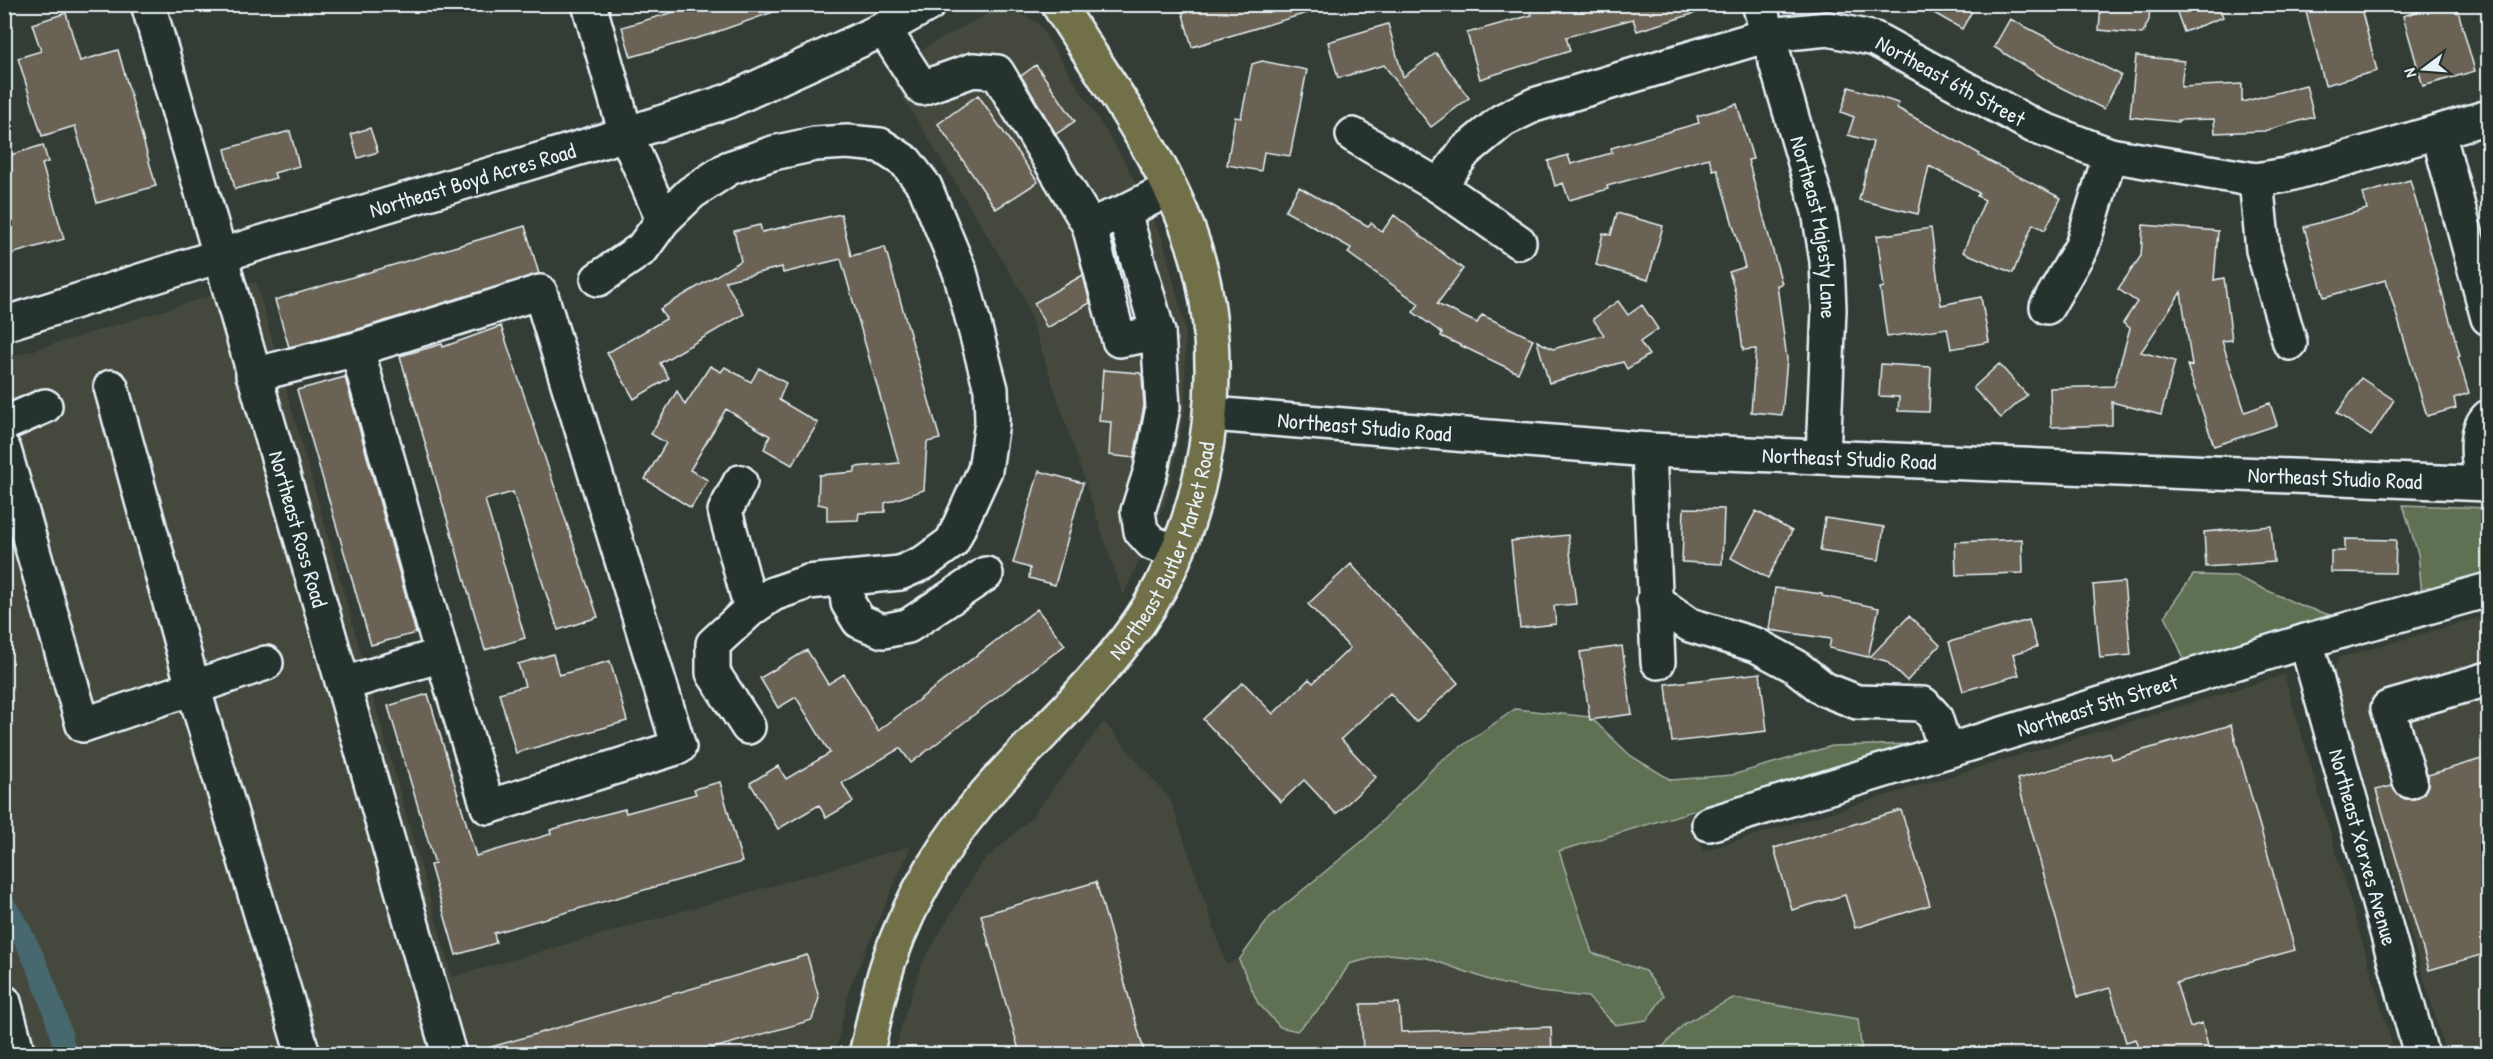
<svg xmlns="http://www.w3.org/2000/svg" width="2493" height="1059" viewBox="0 0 2493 1059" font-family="'Patrick Hand',sans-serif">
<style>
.built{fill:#44483e}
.green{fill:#5e7053;stroke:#a3b0a6;stroke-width:1.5}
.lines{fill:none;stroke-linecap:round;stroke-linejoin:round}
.canal{stroke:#47686e;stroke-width:22}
.building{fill:#6b6354;stroke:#e8f1f8;stroke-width:1.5}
.minor-casing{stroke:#e8f1f8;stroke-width:38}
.major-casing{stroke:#e8f1f8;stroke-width:38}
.minor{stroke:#26332d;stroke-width:33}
.major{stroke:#71704a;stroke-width:33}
.labels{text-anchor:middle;stroke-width:4.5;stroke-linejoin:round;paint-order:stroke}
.street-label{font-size:22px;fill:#e8f1f8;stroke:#26332d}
</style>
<rect width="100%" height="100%" fill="#343d35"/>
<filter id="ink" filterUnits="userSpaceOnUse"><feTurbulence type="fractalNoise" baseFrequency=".0167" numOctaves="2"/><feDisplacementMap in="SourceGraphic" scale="12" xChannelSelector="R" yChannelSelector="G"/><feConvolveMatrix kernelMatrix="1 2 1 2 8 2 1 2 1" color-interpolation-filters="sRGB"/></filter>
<g filter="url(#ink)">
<path class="built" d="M 996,9 L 1015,11 L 1038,23 L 1125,162 L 1163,240 L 1185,327 L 1185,410 L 1167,497 L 1123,596 L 1023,294 L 886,69 Z
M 256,282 L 452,977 L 911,846 L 850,986 L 835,1054 L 5,1054 L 5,359 Z
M 2488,615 L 2488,1043 L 2456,1052 L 2448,1052 L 2444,1047 L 2333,670 L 2339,658 Z
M 2284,675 L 2395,1054 L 895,1054 L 901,1027 L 921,965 L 979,866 L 1030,819 L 1104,722 L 1171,801 L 1226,964 L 1559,851 L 1691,810 L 1703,851 Z"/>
<path class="green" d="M 2403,505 L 2488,508 L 2488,574 L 2422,594 L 2418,554 Z
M 2193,575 L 2235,576 L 2302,606 L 2339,618 L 2186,664 L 2165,615 Z
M 1515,709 L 1590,717 L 1631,756 L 1671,780 L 1732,775 L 1832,746 L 1916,744 L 1559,851 L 1592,953 L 1645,971 L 1664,996 L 1647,1020 L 1615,1025 L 1588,997 L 1540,992 L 1495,982 L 1427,958 L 1388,954 L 1349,964 L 1326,1002 L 1297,1031 L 1280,1027 L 1258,1003 L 1239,960 L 1270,917 L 1366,838 L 1439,762 Z
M 1733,998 L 1858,1019 L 1862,1054 L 1656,1054 L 1685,1023 Z"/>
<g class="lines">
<path class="canal" d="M 4,904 C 34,950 53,1001 66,1054"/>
</g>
<path class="building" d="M 701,4 L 787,4 L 787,7 L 708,35 L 631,57 L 622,27 Z
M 1180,4 L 1320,4 L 1321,9 L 1192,47 Z
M 1529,4 L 1709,4 L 1709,9 L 1637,31 L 1633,19 L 1566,37 L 1570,51 L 1480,79 L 1467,33 L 1532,15 Z
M 1918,4 L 1976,4 L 1962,29 Z
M 2101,4 L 2150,4 L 2149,20 L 2142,34 L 2099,30 Z
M 2174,4 L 2218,4 L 2223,17 L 2184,32 Z
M 2304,4 L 2360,4 L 2377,71 L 2325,85 Z
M 2442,4 L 2456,4 L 2475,71 L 2423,86 L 2403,16 Z
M 66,13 L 80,61 L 118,50 L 156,186 L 97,203 L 75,126 L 42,136 L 18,58 L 41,51 L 32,24 Z
M 2010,19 L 2121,75 L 2104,109 L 2052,83 L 1994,47 Z
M 1388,24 L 1403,77 L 1436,53 L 1469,98 L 1431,127 L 1384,65 L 1338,78 L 1328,42 Z
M 2136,56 L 2184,61 L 2181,87 L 2242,84 L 2242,102 L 2306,85 L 2314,117 L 2264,131 L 2215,133 L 2214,119 L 2178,120 L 2178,122 L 2130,117 Z
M 1262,61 L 1307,70 L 1290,156 L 1264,152 L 1261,171 L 1227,165 L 1235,117 L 1241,118 L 1252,64 Z
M 1036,65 L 1075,121 L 1056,134 L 1021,76 Z
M 1849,87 L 1898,103 L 1897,108 L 1980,154 L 1979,156 L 2061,198 L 2045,230 L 2033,224 L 2013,273 L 1963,252 L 1985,200 L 1977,196 L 1979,193 L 1929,166 L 1918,214 L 1859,200 L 1873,142 L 1848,135 L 1854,117 L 1841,112 Z
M 978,95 L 1038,182 L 996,209 L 938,124 Z
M 1737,104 L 1753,159 L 1748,160 L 1782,284 L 1777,285 L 1787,359 L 1782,415 L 1751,412 L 1756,349 L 1743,350 L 1735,291 L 1729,272 L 1745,267 L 1717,169 L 1713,170 L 1709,158 L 1607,186 L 1608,189 L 1569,200 L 1563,183 L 1555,186 L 1548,161 L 1568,155 L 1571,164 L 1612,153 L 1611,148 L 1699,123 L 1697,116 Z
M 370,128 L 378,152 L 358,158 L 351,134 Z
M 290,131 L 299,166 L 274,173 L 276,178 L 235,189 L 225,149 Z
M 43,145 L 48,162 L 42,164 L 64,239 L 4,256 L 4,157 Z
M 2410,180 L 2460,356 L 2458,357 L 2469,393 L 2454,398 L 2456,408 L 2427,416 L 2386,280 L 2324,297 L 2304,227 L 2367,209 L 2363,194 Z
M 1299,187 L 1368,226 L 1371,223 L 1382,232 L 1394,215 L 1463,269 L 1437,304 L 1477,323 L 1482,315 L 1533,339 L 1518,373 L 1441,336 L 1442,333 L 1413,312 L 1419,304 L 1348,253 L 1351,248 L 1285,211 Z
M 1617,213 L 1663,226 L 1648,280 L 1596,265 L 1603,233 L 1611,235 Z
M 841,214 L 851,256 L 885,247 L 940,439 L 927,442 L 924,490 L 885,503 L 885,512 L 859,513 L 858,520 L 827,521 L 827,506 L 818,504 L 819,475 L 855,472 L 855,467 L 899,463 L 841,259 L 783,273 L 782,267 L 725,281 L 744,314 L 660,363 L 669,378 L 634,399 L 607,353 L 666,319 L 660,309 L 741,261 L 734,231 L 760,225 L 762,232 Z
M 2143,225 L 2218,231 L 2214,280 L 2224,278 L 2232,340 L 2222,341 L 2245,412 L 2270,403 L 2277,425 L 2214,446 L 2187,365 L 2192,366 L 2181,292 L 2141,352 L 2175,361 L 2161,415 L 2112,402 L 2112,425 L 2051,427 L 2050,388 L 2114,386 L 2130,328 L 2123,323 L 2137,302 L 2118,289 L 2141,256 Z
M 525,226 L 539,274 L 352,331 L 289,347 L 275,300 Z
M 1931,228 L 1941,305 L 1981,297 L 1989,342 L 1951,349 L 1947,328 L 1887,337 L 1880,288 L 1884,287 L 1877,236 Z
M 1083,275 L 1090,303 L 1047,328 L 1034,303 Z
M 1618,301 L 1628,315 L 1642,305 L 1658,329 L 1640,342 L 1649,355 L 1627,369 L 1623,362 L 1549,383 L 1537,341 L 1553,349 L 1604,335 L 1593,319 Z
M 501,326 L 598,617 L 558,630 L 513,492 L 485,500 L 525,638 L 485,650 L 400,356 L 442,344 L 443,347 Z
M 1881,364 L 1931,367 L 1929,412 L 1898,411 L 1899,397 L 1879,396 Z
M 1999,364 L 2027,395 L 2001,418 L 1973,388 Z
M 710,366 L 721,372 L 725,367 L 751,382 L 759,368 L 786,383 L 779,400 L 818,423 L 792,465 L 764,449 L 770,436 L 726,409 L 690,470 L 708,480 L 691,508 L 645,479 L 666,443 L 651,434 L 677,391 L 685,405 Z
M 1103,370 L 1140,373 L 1142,376 L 1144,406 L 1134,458 L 1109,455 L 1111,422 L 1099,421 Z
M 345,377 L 416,633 L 371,645 L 297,390 Z
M 2361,378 L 2394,400 L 2371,436 L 2337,413 Z
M 1039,471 L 1083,483 L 1055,585 L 1029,578 L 1030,568 L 1013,563 Z
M 1684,508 L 1724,509 L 1722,564 L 1682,562 Z
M 1756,511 L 1792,531 L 1768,578 L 1731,558 Z
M 1825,518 L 1884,527 L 1879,560 L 1820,551 Z
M 2271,526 L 2274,562 L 2206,567 L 2204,532 Z
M 1568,535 L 1576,604 L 1554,606 L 1556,624 L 1520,628 L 1511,541 Z
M 2022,539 L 2023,573 L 1956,575 L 1955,542 Z
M 2345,539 L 2396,540 L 2395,573 L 2331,572 L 2331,551 L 2345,551 Z
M 1351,564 L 1458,683 L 1416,722 L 1390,693 L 1341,739 L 1376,777 L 1336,814 L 1304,780 L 1281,802 L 1203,719 L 1243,682 L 1273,714 L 1309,679 L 1313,683 L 1350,648 L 1308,604 Z
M 2124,582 L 2131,655 L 2100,658 L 2093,585 Z
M 1775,588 L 1822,594 L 1822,596 L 1879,608 L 1868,657 L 1829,648 L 1831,639 L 1769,630 Z
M 1037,609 L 1065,645 L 911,763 L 900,748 L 842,783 L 853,802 L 826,818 L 819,805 L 778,829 L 750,783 L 778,766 L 786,779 L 830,753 L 796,697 L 778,708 L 760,678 L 807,650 L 828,684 L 844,674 L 878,731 Z
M 1909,616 L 1940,645 L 1907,681 L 1886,661 L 1870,657 Z
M 2029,620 L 2037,647 L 2013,654 L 2019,675 L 1963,691 L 1949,642 Z
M 1622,646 L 1632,714 L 1590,720 L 1580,652 Z
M 553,654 L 559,675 L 610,661 L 627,721 L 516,753 L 499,693 L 525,686 L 518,664 Z
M 1760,673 L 1767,731 L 1672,742 L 1666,684 Z
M 428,694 L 476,856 L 551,834 L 550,830 L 598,816 L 625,809 L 626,813 L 696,794 L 694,789 L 720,782 L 742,862 L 494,933 L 496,943 L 456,955 L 430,865 L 435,864 L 388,706 Z
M 2231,725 L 2295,950 L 2176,983 L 2190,1027 L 2202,1023 L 2210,1054 L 2141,1054 L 2136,1039 L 2126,1042 L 2110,988 L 2078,997 L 2017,779 L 2110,753 L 2112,759 Z
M 2488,757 L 2488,953 L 2429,970 L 2376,790 L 2392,786 L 2398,795 L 2405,799 L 2415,799 L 2424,793 L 2428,785 L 2428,775 Z
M 1901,810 L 1930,905 L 1855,928 L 1845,895 L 1792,910 L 1774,848 Z
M 1096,882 L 1145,1054 L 1020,1054 L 981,915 Z
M 807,955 L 819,998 L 812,1020 L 693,1054 L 482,1054 L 481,1050 Z
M 1399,1003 L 1401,1032 L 1551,1027 L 1552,1054 L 1363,1054 L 1361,1004 Z"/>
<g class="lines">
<g class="minor-casing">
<g id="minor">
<path id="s1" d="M 148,4 L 449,1054"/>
<path d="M 589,4 L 626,134 L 663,220"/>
<path id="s2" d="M 1759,4 L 1819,211 L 1827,261 L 1829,309 L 1823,457"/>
<path d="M 884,29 L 922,88 L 973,70 L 997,72 L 1089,225 L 1119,340 L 1158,333 L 1124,212"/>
<path d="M 2438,132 L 2488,318"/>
<path d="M 1353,135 L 1439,186 L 1519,242"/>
<path d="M 2256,180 L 2263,250 L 2290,343"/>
<path id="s3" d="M 1439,186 L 1465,151 L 1503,120 L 1534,105 L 1768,35 L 1828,29 L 1875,39 L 2034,126 L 2110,155 L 2256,180 L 2286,175 L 2348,158 L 2488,117"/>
<path d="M 1105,219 L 1124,212 L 1169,189"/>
<path d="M 598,279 L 642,249 L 663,220 L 691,193 L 729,168 L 773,153 L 815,144 L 847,142 L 880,145 L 906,162 L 925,187 L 960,272 L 991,389 L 992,422 L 985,470 L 952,542 L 925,562 L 900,573 L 808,582 L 773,594 L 751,609 L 713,644 L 713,673 L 748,727"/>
<path d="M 2047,307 L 2082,246 L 2110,155"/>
<path id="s4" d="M 4,324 L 257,244 L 626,134 L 728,101 L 884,29 L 929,4"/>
<path d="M 1158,333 L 1163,407 L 1151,470 L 1138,511 L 1141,531 L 1152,543 L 1177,552"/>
<path d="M 357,349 L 540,292 L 679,747 L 488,807 L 442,655"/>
<path d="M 253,375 L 357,349 L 442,655 L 343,684"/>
<path d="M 111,387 L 193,687 L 303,1054"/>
<path id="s5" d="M 1212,414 L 1649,450 L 2488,484"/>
<path d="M 4,424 L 45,406"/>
<path d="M 4,450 L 83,725 L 266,663"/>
<path d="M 1649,450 L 1658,662"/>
<path d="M 740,482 L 725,511 L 751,609"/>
<path d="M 2481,483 C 2480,464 2472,432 2488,417"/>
<path d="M 846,578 L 848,603 L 859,621 L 883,631 L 908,626 L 986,574"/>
<path d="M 1654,600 L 1690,625 L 1756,645 L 1795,666 L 1824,689 L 1857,702 L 1923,704 L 1935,717 L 1946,751"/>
<path id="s6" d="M 2306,641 L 2421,1054"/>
<path d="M 2410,781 L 2388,708 L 2488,679"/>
<path id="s7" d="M 1709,824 L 2306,641 L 2488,590"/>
<path d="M 4,1002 L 18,1054"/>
</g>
</g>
<g class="major-casing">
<g id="major">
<path id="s8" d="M 866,1054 C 872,1031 876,1007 882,984 C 899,920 937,852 980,801 C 1017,756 1061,718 1098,674 C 1116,654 1135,630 1149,607 C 1213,504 1232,346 1189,232 C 1159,151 1104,78 1058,4"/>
</g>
</g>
<use href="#minor" class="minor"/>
<use href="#major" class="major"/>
</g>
</g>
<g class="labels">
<g class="street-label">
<text dy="8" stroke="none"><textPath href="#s3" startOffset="566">Northeast 6th Street</textPath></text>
<text dy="8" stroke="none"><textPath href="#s4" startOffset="490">Northeast Boyd Acres Road</textPath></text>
<text dy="8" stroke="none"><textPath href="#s2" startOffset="231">Northeast Majesty Lane</textPath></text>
<text dy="8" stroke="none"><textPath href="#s5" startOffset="153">Northeast Studio Road</textPath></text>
<text dy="8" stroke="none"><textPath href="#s5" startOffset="639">Northeast Studio Road</textPath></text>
<text dy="8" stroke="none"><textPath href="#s5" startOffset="1125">Northeast Studio Road</textPath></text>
<text dy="8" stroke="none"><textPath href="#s1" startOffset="546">Northeast Ross Road</textPath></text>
<text dy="8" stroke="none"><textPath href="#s8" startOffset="596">Northeast Butler Market Road</textPath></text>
<text dy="8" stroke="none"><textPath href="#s7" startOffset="406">Northeast 5th Street</textPath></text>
<text dy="8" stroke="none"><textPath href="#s6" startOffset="214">Northeast Xerxes Avenue</textPath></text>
</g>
</g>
<rect width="2493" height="1059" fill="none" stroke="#26332d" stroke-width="24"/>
<rect x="12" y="12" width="2469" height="1035" fill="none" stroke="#e8f1f8" stroke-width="2" filter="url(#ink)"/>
<g transform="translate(2424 69) rotate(254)" stroke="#26332d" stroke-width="4.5" paint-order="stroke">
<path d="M0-4.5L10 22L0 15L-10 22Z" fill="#e8f1f8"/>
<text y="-9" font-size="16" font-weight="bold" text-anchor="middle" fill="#e8f1f8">N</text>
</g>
</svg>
